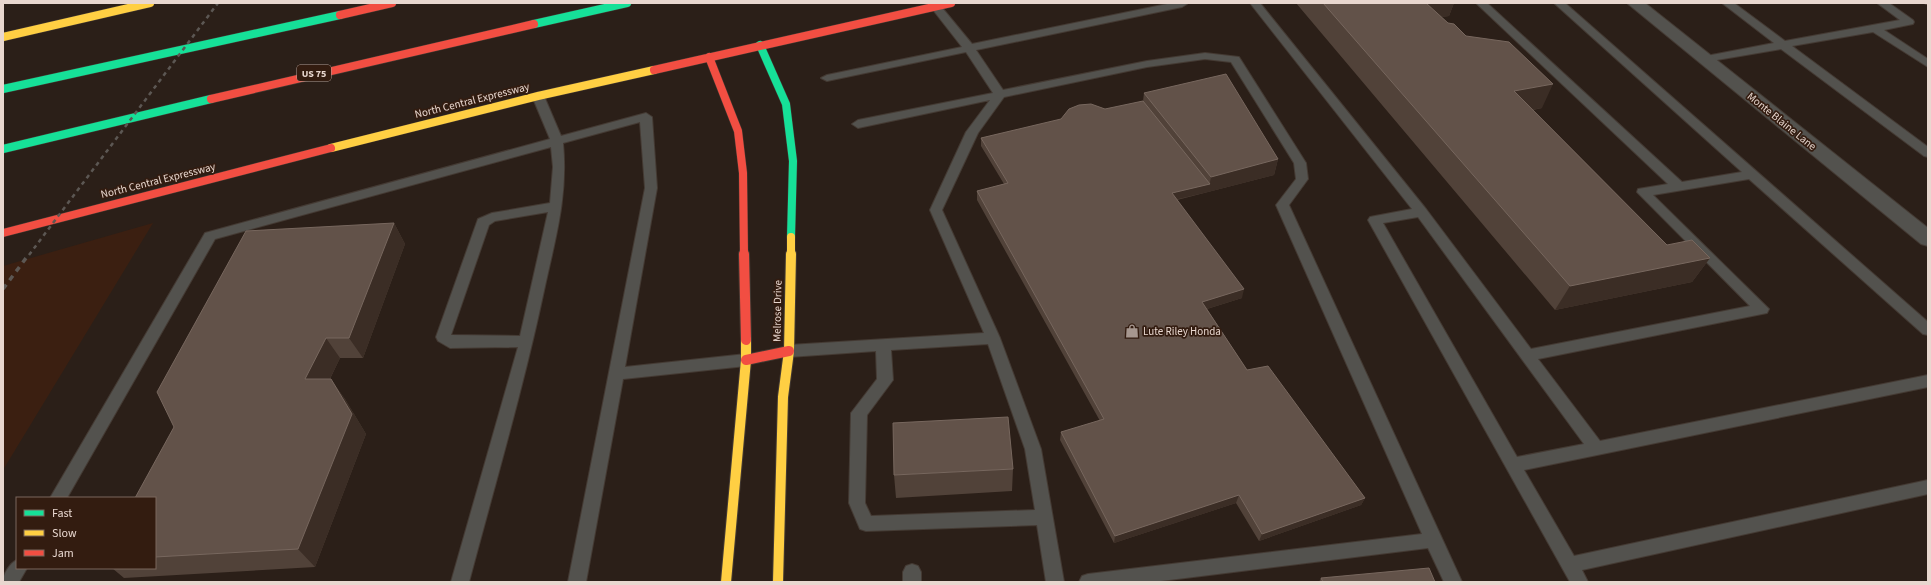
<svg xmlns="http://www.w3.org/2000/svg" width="1931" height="585" viewBox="0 0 1931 585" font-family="'Source Sans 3',sans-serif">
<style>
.built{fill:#3b1f11}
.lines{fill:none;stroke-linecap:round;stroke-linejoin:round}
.lane-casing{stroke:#443a33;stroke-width:2}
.street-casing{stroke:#443a33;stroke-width:2}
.fast-casing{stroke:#443a33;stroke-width:9}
.slow-far1-casing{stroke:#443a33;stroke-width:9}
.slow-casing{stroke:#443a33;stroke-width:12}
.jam-far1-casing{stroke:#443a33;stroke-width:9}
.jam-casing{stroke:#443a33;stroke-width:12}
.lane{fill:#53524e;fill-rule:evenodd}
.street{fill:#53524e;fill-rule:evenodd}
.fast{stroke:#16e098;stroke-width:8}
.slow-far1{stroke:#ffcf43;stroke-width:8}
.slow{stroke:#ffcf43;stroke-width:10}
.jam-far1{stroke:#f24e42;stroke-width:8}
.jam{stroke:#f24e42;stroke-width:10}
.rail-far1{stroke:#5c5753;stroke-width:2.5;stroke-dasharray:4 4;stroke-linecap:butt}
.rail{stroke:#5c5753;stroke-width:3.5;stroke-dasharray:5.5 5.5;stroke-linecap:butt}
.wall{fill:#514239}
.shaded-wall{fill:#3b2d25}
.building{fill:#625249;stroke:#77675e}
.labels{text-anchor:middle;stroke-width:3.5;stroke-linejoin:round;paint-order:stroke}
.shield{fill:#331c10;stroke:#b29f96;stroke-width:1}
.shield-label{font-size:10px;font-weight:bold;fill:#e8d7cf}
.street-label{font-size:11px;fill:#e8d7cf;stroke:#331c10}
.poi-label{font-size:11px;fill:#e8d7cf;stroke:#331c10;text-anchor:start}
</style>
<rect width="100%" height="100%" fill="#2b1f18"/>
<path class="built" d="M 153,223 L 3,470 L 3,266 Z"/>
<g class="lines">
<g class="lane-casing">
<path id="lane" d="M 936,3 L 939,4 L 972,44 L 1172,3 L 1187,4 L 1182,7 L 976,50 L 1003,90 L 1147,61 L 1205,53 L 1239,57 L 1306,163 L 1308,179 L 1289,205 L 1462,582 L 1444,582 L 1428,548 L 1153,582 L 1079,582 L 1082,576 L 1088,574 L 1422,534 L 1276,205 L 1296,179 L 1294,163 L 1231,62 L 1205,59 L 1147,67 L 1004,97 L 978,133 L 942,210 L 1000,338 L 1041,449 L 1064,582 L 1046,582 L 1037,525 L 866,531 L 860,529 L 849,503 L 851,413 L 877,379 L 876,351 L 789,357 L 784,355 L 782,351 L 784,347 L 789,345 L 984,333 L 930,210 L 966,132 L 990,100 L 858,128 L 852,124 L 858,120 L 993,93 L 966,52 L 827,81 L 821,78 L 827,75 L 962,47 L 930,6 ZM 988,344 L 1025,449 L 1035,510 L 871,516 L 865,503 L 867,415 L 893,380 L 891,350 Z
M 1250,3 L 1260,3 L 1426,209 L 1531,349 L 1750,306 L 1637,192 L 1638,189 L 1668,184 L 1476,3 L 1487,3 L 1682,182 L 1742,172 L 1554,3 L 1565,3 L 1928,322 L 1928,335 L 1923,334 L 1749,179 L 1653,195 L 1769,309 L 1767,313 L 1762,314 L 1538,359 L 1600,441 L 1928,375 L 1928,387 L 1524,470 L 1574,556 L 1928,480 L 1928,494 L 1582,570 L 1588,582 L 1570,582 L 1368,220 L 1370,217 L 1375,216 L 1412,209 ZM 1418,217 L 1584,444 L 1517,457 L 1383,223 Z
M 1722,3 L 1734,3 L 1785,41 L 1900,20 L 1877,3 L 1889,3 L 1913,20 L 1914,22 L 1913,24 L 1884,30 L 1928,59 L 1928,67 L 1873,32 L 1792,46 L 1928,147 L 1928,157 L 1924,156 L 1781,49 L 1705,62 L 1701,61 L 1699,59 L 1701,57 L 1774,43 Z
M 538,92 L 544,96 L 561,136 L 646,113 L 652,117 L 657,188 L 625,367 L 746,354 L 751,356 L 753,360 L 751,364 L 746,366 L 623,379 L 586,582 L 568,582 L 645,188 L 640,122 L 563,143 C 568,195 556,236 545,286 C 524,386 495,484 469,582 L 451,582 L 518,347 L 450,348 L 438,341 L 436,337 L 478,219 L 492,213 L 550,203 L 553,167 L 551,147 L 215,239 L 67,498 L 50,498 L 205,233 L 550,139 L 532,96 ZM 548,212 L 520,336 L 451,335 L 489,225 L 495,221 Z
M 17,560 L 17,568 L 27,568 L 19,582 L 3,582 C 3,574 10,563 17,560 Z
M 912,564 L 918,566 L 921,572 L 921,582 L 903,582 L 903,572 L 906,566 Z"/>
</g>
<g class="street-casing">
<path id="street" d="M 1627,3 L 1645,3 L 1928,228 L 1928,246 L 1921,244 Z"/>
</g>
<g class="fast-casing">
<path id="fast" d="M 534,24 L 627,3
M 760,45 L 786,104 L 793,161 L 791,237
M 3,89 L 340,15
M 3,149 L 211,99"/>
</g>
<g class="slow-far1-casing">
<path id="slow-far1" d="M 3,37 L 150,3
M 331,148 L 538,96 L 654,70
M 791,255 L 791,237"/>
</g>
<g class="slow-casing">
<path id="slow" d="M 726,582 L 746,360 L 746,340
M 778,582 L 783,397 L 789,351 L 791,254"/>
</g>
<g class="jam-far1-casing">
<path id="jam-far1" d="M 340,15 L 392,3
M 709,57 L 738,131 L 743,173 L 744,255
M 654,70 L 951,3
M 211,99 L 534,24
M 3,233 L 331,148"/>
</g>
<g class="jam-casing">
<path id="jam" d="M 744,254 L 746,340
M 746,360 L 789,351"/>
</g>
<use href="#lane" class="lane"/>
<use href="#street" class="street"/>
<use href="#fast" class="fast"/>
<use href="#slow-far1" class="slow-far1"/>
<use href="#slow" class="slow"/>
<use href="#jam-far1" class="jam-far1"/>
<use href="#jam" class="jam"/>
<path class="rail-far1" d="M 29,255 L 218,3"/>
<path class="rail" d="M 3,289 L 29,254"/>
</g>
<path class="wall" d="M 1296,3 L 1454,3 L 1449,16 L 1441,17 L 1448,23 L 1466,36 L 1542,108 L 1533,110 L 1667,245 L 1710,258 L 1692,282 L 1555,310 Z
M 1922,3 L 1928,3 L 1928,5 L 1926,5 Z
M 1144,93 L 1278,159 L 1274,175 L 1208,192 L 1177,200 L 1242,298 L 1207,309 L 1247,370 L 1365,498 L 1361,505 L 1259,541 L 1236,503 L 1114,543 L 1060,440 L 1061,432 L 1100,421 L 977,200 L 977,191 L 1004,184 L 981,146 L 981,138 L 1143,101 Z
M 394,223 L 405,244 L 363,358 L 340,358 L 330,379 L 345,399 L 366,434 L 315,567 L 124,578 L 112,568 L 155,568 L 155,498 L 174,427 Z
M 1013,469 L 1012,491 L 896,498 L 894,475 Z
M 1321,578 L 1435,582 L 1319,582 Z"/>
<path class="shaded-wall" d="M 1419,3 L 1454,3 L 1449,16 L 1412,21 Z
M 1553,84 L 1542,108 L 1503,115 L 1514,91 Z
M 1278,159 L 1274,175 L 1208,192 L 1211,177 Z
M 1210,184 L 1208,192 L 1170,201 L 1172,193 Z
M 394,223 L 405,244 L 363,358 L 349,338 Z
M 1710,258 L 1692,282 L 1555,310 L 1570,286 Z
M 1244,289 L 1242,298 L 1200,311 L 1202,302 Z
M 326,338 L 340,358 L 320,399 L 305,379 Z
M 331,379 L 345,399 L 366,434 L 315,567 L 298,549 Z
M 1239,495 L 1236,503 L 1114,543 L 1115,536 Z
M 1365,498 L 1361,505 L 1259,541 L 1262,534 Z"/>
<path class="building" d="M 1323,3 L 1426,3 L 1448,23 L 1454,24 L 1466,36 L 1509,42 L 1553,84 L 1514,91 L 1667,245 L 1692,240 L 1710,258 L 1570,286 Z
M 1226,74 L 1278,159 L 1211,177 L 1144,93 Z
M 1143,101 L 1210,184 L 1172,193 L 1244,289 L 1202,302 L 1247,370 L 1268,366 L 1365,498 L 1262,534 L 1239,495 L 1115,536 L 1061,432 L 1104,419 L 977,191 L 1008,183 L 981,138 L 1061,119 L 1069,109 L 1079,105 L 1091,104 L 1105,109 Z
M 394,223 L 349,338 L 326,338 L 305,379 L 331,379 L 352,414 L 298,549 L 155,557 L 155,498 L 135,498 L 174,427 L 157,392 L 246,231 Z
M 1008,417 L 1013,469 L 894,475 L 893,423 Z
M 1429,568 L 1435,582 L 1323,582 L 1321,578 Z"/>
<defs>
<g id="shop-bare" transform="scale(1.08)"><path d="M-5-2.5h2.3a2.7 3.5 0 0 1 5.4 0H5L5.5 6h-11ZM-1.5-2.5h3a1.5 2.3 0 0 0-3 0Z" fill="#a6978f" stroke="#331c10" stroke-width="2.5" paint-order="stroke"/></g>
</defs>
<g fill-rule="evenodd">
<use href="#shop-bare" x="1132" y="331"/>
</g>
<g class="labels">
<rect class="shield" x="297" y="65" width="34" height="16" rx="3"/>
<g class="shield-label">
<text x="314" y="77">US 75</text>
</g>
<g class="street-label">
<text transform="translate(472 100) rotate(-14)" y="4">North Central Expressway</text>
<text transform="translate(1782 121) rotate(39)" y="4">Monte Blaine Lane</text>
<text transform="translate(158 180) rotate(-14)" y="4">North Central Expressway</text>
<text transform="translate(777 311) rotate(-89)" y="4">Melrose Drive</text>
</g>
<g class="poi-label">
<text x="1143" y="335">Lute Riley Honda</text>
</g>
</g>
<rect width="1931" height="585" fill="none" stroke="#e8d7cf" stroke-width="8"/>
<rect x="16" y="497" width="140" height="72" fill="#331c10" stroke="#7b675c"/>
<rect x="24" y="510" width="20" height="6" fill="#16e098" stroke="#7b675c"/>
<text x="52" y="517" font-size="12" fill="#e8d7cf">Fast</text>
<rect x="24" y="530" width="20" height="6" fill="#ffcf43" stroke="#7b675c"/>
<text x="52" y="537" font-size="12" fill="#e8d7cf">Slow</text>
<rect x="24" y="550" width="20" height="6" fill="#f24e42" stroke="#7b675c"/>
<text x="52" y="557" font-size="12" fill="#e8d7cf">Jam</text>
</svg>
